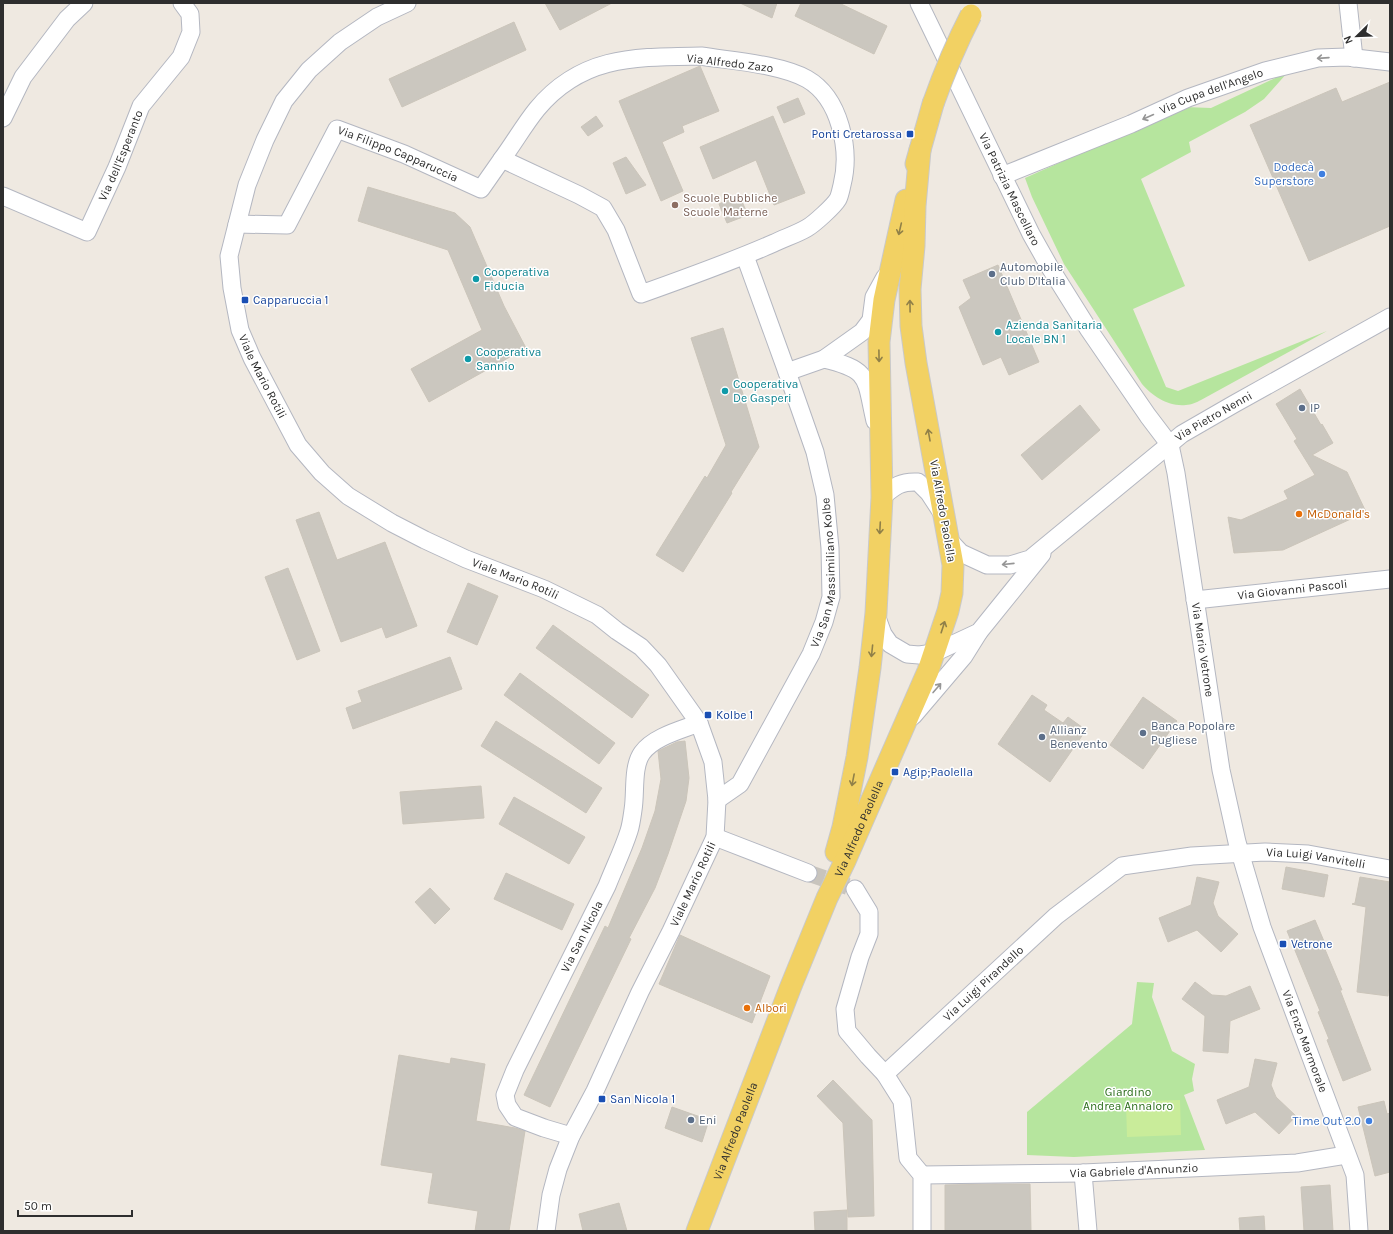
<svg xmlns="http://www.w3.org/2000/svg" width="1393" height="1234" viewBox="0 0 1393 1234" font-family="Karla,sans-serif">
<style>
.green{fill:#b6e59e}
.pitch{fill:#c9ec9a}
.building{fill:#cbc7bf;stroke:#cbc5ba}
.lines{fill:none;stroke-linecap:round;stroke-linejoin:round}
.minor-tunnel{stroke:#c8c4bd;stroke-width:17;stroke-dasharray:17 8;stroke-linecap:butt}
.minor-casing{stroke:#b4b7c1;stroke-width:19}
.major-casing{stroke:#c9c9c9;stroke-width:23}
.minor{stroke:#fff;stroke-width:17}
.major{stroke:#f2d163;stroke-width:21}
.major-bridge-casing{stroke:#c9c9c9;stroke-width:23;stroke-linecap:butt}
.major-bridge{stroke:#f2d163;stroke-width:21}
.oneway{stroke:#969696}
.oneway2{stroke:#908048}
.transit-dot{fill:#1a4fb4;stroke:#fff;stroke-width:1.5}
.shop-dot{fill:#3f7fe0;stroke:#fff;stroke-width:1.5}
.education-dot{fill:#8d6e63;stroke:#fff;stroke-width:1.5}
.service-dot{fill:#5c6f8a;stroke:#fff;stroke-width:1.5}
.culture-dot{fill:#0f9aa8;stroke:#fff;stroke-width:1.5}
.food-dot{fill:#e8710a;stroke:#fff;stroke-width:1.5}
.labels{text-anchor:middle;stroke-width:3;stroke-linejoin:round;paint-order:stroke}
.street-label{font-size:12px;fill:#2e2e2e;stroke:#fff}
.transit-label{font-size:12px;fill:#164399;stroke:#fff;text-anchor:start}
.shop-label{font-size:12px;fill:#366cbe;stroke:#fff;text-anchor:end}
.education-label{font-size:12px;fill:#785e54;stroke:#fff;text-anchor:start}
.service-label{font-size:12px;fill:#4e5e75;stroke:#fff;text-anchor:start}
.culture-label{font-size:12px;fill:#0d838f;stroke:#fff;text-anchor:start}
.food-label{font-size:12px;fill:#c56008;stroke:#fff;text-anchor:start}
.park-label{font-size:12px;fill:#2c6e1b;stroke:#fff}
</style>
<rect width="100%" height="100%" fill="#efe9e1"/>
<path class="green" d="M 1288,72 L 1264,99 L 1245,112 L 1189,142 L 1191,152 L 1141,179 L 1185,286 L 1133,309 L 1166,387 L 1178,391 L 1327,331 L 1201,400 C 1197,402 1191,405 1186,405 C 1169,407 1152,396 1142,384 L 1064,264 L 1032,197 L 1025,178 L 1185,107 L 1211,108 Z
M 1137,982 L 1154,983 L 1152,997 L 1172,1051 L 1195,1064 L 1192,1079 L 1194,1091 L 1184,1095 L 1205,1150 L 1074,1157 L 1027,1155 L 1027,1112 L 1132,1024 Z"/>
<path class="pitch" d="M 1180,1100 L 1181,1135 L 1127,1137 L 1126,1102 Z"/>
<path class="building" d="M 545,3 L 612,3 L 560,30 Z
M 740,3 L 777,3 L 772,18 Z
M 801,3 L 839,3 L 887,26 L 874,54 L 795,16 Z
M 514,22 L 526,50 L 402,107 L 389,79 Z
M 700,66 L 719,111 L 682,126 L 684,132 L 662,142 L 683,191 L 661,201 L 619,101 Z
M 1390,82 L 1390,226 L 1309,261 L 1250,125 L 1336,88 L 1342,102 Z
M 798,98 L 805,114 L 784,123 L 777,107 Z
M 596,116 L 603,126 L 588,136 L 581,127 Z
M 773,116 L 805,193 L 774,205 L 756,160 L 713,179 L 700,147 Z
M 626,157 L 646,185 L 626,194 L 613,163 Z
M 368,187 L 455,213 L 470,227 L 504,306 L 526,348 L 429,402 L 411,369 L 482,330 L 448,250 L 358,221 Z
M 739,195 L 748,215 L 727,223 L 719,204 Z
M 998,265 L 1039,362 L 1009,375 L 1001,357 L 983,365 L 959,307 L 971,298 L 963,280 Z
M 723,328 L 759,447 L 731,492 L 732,493 L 683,572 L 656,555 L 705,476 L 707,478 L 726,445 L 691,338 Z
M 1300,389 L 1321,425 L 1322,424 L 1333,443 L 1312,455 L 1347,472 L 1366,512 L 1283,550 L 1234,553 L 1228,517 L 1241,520 L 1288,499 L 1284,491 L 1315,475 L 1294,441 L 1297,439 L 1276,404 Z
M 1080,405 L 1100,430 L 1042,480 L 1021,455 Z
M 319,512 L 337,560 L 385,542 L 417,626 L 386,638 L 382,627 L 341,642 L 296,520 Z
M 288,568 L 320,651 L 297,660 L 265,577 Z
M 468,583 L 498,596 L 477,645 L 447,632 Z
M 553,625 L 649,695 L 632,718 L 536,648 Z
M 450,657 L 462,689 L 353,729 L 346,708 L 362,702 L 358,691 Z
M 520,673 L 615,743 L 599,764 L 504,695 Z
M 1032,695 L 1047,705 L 1044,710 L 1063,723 L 1068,717 L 1086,730 L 1050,782 L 998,744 Z
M 1143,697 L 1177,721 L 1143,769 L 1110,745 Z
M 496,721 L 602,788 L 586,813 L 481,746 Z
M 685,741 L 689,778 L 686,801 L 668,854 L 655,888 L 629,938 L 631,939 L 550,1107 L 524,1095 L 605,926 L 608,928 L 642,848 L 655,811 L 661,779 L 658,751 L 677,742 Z
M 481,786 L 484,818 L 403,824 L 400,792 Z
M 514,797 L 585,837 L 569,864 L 499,824 Z
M 1286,867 L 1328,875 L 1324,897 L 1282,889 Z
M 506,873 L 574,904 L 562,930 L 494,899 Z
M 1197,877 L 1219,882 L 1213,903 L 1218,916 L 1238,934 L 1221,952 L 1197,930 L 1168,942 L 1159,918 L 1191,905 Z
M 1360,877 L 1390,882 L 1390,972 L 1388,996 L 1357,992 L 1366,907 L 1352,904 L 1355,903 Z
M 430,888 L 450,909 L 435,924 L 415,902 Z
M 1315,920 L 1326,946 L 1324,947 L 1342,990 L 1340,990 L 1371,1070 L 1343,1081 L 1327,1040 L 1329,1039 L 1318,1012 L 1320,1011 L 1287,931 Z
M 680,935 L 770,976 L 752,1023 L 659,984 Z
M 1195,982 L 1212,995 L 1226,996 L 1250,986 L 1260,1009 L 1230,1021 L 1228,1053 L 1203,1051 L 1205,1016 L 1182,999 Z
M 399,1055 L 450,1064 L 451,1058 L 485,1064 L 476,1121 L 515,1128 L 525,1131 L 509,1231 L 475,1231 L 478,1211 L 428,1203 L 433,1173 L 381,1165 Z
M 1255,1059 L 1277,1063 L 1271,1085 L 1276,1097 L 1296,1116 L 1279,1134 L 1255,1112 L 1226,1124 L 1217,1100 L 1249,1087 Z
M 833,1080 L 872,1120 L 874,1216 L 848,1217 L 843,1123 L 817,1096 Z
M 1384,1101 L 1387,1114 L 1390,1113 L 1390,1172 L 1375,1176 L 1358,1107 Z
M 672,1107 L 709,1120 L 702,1142 L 665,1128 Z
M 996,1184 L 1030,1184 L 1031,1231 L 945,1231 L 945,1185 Z
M 1330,1185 L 1333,1231 L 1304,1231 L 1301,1187 Z
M 619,1203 L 627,1231 L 583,1231 L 579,1214 Z
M 847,1210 L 847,1231 L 815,1231 L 814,1212 Z
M 1264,1216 L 1265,1231 L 1240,1231 L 1239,1218 Z"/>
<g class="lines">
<path class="minor-tunnel" d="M 808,873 L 855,889"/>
<g class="minor-casing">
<g id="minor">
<path id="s1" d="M 407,3 L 377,17 L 340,42 L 309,70 L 284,101 L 265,140 L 247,185 L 229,256 L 232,288 L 240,330 L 252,358 L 298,445 L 322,473 L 348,496 L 392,523 L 425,540 L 466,559 L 544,589 L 597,615 L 617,631 L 641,647 L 658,665 L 699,723 L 713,762 L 717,800 L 715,837 L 671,931 L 640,992 L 595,1091 L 571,1136 L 558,1169 L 551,1195 L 546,1231"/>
<path id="s2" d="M 919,3 L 1031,234 L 1049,266 L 1089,330 L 1148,416 L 1170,445 L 1176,473 L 1221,770 L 1237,842 L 1262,927 L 1355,1175 L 1359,1231"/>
<path d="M 1348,3 L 1354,58"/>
<path d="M 701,56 C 732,61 780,64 807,79 C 840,98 851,150 842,185 C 841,189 840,195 838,199 C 834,206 814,224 807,228 C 797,234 784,238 774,243 C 731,262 686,278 641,294 L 616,230 L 603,208 L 579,195 L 502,159 C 514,143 524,125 537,109 C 582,55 636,57 701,56 Z"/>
<path d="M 3,118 L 23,77 L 67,19 L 84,3"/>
<path id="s3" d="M 1002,176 L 1131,124 L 1188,98 L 1265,71 L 1318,58 L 1347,57 L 1390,62"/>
<path id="s4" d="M 3,196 L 87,232 L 117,167 L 141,106 L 181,57 L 191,32 L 190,14 L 182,3"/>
<path id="s5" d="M 237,224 L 287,225 L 337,129 L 404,154 L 481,189 L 502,159"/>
<path d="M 824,359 C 871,370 865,378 875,421"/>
<path d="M 787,372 L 824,359 L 862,332 L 871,320 L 874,297 L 885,277"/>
<path d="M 882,497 C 895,486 901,481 918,482 L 929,493 L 942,513"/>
<path id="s6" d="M 947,538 L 961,553 L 987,565 L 1010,565 L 1030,559 L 1182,434 L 1234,404 L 1390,317"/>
<path id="s7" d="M 1195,600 L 1390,579"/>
<path d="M 876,615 L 883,634 L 890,644 L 907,654 L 919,655 L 934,653 L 979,632 L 1042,554"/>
<path d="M 913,716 L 964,656 L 979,632"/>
<path id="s8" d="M 717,800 L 740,784 L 811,654 L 824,622 L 831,597 L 830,548 L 825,495 L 815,452 L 787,372 L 745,256"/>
<path d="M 715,837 L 808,873"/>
<path d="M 855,889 L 869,912 L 869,934 L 860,957 L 845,1009 L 847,1031 L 868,1056 L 885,1074"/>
<path id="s9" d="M 571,1136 L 544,1128 L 515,1117 L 507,1105 L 505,1095 L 515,1070 L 607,886 C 614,868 623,850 629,831 C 631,825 632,817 633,810 C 636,793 632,767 642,753 C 653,737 681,730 699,723"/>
<path d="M 1083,1173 L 1088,1231"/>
<path id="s10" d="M 922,1175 L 1083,1173 L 1297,1163 L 1346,1155"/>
<path id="s11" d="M 922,1231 L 922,1175 L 908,1158 L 902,1101 L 885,1074 L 1056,916 L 1122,866 L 1192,856 L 1265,852 L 1308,854 L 1390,869"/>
</g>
</g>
<g class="major-casing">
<g id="major">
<path d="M 916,164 L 933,104"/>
<path d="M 836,852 L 843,827 L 857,757 L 870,668 L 876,613 L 882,497 L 879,342 L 884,300 L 906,200"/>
<path id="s12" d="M 697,1231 L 791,986 L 827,898 L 845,861 L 928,671 L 948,611 L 952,593 L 953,565 L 916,363 L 911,326 L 910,289 L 914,246 L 915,206 L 920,150"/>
</g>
</g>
<use href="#minor" class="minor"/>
<use href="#major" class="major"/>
<g class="major-bridge-casing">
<path id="major-bridge" d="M 933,104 C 944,73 956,44 971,15"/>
</g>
<use href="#major-bridge" class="major-bridge"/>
</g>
<defs><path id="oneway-shaft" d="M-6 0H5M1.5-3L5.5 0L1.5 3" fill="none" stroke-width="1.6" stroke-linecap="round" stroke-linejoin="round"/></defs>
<g class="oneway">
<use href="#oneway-shaft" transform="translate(1323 58) rotate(176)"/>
<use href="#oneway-shaft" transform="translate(1148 117) rotate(156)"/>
<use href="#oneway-shaft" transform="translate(1008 564) rotate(174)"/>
<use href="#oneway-shaft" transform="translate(937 688) rotate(-49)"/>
</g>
<g class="oneway2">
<use href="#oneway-shaft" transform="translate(900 229) rotate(103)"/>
<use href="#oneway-shaft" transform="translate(910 306) rotate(-91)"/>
<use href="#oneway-shaft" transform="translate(879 356) rotate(89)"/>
<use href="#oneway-shaft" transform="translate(929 435) rotate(-100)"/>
<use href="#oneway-shaft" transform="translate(880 528) rotate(93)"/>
<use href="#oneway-shaft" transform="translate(943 627) rotate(-72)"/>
<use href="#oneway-shaft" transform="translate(872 651) rotate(96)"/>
<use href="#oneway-shaft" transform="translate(853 780) rotate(101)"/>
</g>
<g class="transit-dot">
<rect x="906" y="130" width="8" height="8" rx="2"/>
<rect x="241" y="296" width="8" height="8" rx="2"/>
<rect x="704" y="711" width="8" height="8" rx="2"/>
<rect x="891" y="768" width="8" height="8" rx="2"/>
<rect x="1279" y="940" width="8" height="8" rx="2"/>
<rect x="598" y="1095" width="8" height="8" rx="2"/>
</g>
<g class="shop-dot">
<circle cx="1322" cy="174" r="4"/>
<circle cx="1369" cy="1121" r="4"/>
</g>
<circle class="education-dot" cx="675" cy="205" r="4"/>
<g class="service-dot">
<circle cx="992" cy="274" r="4"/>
<circle cx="1302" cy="408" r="4"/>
<circle cx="1143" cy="733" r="4"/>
<circle cx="1042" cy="737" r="4"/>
<circle cx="691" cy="1120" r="4"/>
</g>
<g class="culture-dot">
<circle cx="476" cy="279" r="4"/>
<circle cx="998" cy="332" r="4"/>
<circle cx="468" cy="359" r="4"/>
<circle cx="725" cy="391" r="4"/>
</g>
<g class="food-dot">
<circle cx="1299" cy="514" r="4"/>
<circle cx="747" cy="1008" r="4"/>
</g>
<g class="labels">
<g class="street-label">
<text transform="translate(730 63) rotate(7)" y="4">Via Alfredo Zazo</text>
<text dy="4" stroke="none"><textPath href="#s3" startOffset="226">Via Cupa dell'Angelo</textPath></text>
<text dy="4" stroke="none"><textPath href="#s4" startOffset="175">Via dell'Esperanto</textPath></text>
<text dy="4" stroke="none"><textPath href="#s5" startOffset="224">Via Filippo Capparuccia</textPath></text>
<text dy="4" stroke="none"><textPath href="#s2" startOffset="207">Via Patrizia Mascellaro</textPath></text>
<text dy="4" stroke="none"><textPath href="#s1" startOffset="451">Viale Mario Rotili</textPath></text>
<text dy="4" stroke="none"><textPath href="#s6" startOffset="326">Via Pietro Nenni</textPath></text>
<text transform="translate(943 511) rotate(80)" y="4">Via Alfredo Paolella</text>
<text dy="4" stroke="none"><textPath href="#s8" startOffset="260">Via San Massimiliano Kolbe</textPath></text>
<text dy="4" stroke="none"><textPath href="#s1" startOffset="787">Viale Mario Rotili</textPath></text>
<text dy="4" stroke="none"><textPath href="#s7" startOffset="98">Via Giovanni Pascoli</textPath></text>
<text dy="4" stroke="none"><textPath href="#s2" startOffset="717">Via Mario Vetrone</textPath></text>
<text dy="4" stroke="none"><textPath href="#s12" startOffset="434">Via Alfredo Paolella</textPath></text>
<text dy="4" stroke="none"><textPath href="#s11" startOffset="678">Via Luigi Vanvitelli</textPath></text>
<text transform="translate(693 884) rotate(-65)" y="4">Viale Mario Rotili</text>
<text dy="4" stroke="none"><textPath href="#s9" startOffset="260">Via San Nicola</textPath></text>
<text dy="4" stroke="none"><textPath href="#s11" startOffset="301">Via Luigi Pirandello</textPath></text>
<text dy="4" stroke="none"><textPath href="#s2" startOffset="1123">Via Enzo Marmorale</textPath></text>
<text dy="4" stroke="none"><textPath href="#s12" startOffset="107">Via Alfredo Paolella</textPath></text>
<text dy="4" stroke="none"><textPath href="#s10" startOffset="212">Via Gabriele d'Annunzio</textPath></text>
</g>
<g class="transit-label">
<text x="902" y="138" text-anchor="end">Ponti Cretarossa</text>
<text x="253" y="304">Capparuccia 1</text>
<text x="716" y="719">Kolbe 1</text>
<text x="903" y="776">Agip;Paolella</text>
<text x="1291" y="948">Vetrone</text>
<text x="610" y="1103">San Nicola 1</text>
</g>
<g class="shop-label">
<text x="1314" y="171">Dodecà<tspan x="1314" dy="14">Superstore</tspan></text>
<text x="1361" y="1125">Time Out 2.0</text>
</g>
<g class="education-label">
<text x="683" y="202">Scuole Pubbliche<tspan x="683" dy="14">Scuole Materne</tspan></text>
</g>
<g class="service-label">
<text x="1000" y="271">Automobile<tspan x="1000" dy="14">Club D'Italia</tspan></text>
<text x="1310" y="412">IP</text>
<text x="1151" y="730">Banca Popolare<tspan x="1151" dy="14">Pugliese</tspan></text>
<text x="1050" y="734">Allianz<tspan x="1050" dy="14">Benevento</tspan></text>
<text x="699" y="1124">Eni</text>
</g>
<g class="culture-label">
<text x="484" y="276">Cooperativa<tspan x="484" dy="14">Fiducia</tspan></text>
<text x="1006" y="329">Azienda Sanitaria<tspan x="1006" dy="14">Locale BN 1</tspan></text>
<text x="476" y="356">Cooperativa<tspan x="476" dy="14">Sannio</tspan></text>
<text x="733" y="388">Cooperativa<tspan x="733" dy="14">De Gasperi</tspan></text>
</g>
<g class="food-label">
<text x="1307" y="518">McDonald's</text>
<text x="755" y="1012">Albori</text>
</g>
<g class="park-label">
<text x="1128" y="1096">Giardino<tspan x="1128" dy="14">Andrea Annaloro</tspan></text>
</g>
</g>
<rect width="1393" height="1234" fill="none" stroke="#2e2e2e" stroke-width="8"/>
<g transform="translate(1357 36) rotate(247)" stroke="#ffffff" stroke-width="3" paint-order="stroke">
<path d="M0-3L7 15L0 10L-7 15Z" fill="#2e2e2e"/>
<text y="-6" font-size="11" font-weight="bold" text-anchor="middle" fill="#2e2e2e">N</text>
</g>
<path d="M18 1210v6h114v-6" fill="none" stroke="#2e2e2e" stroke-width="2"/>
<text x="24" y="1210" font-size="12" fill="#2e2e2e" stroke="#ffffff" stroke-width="3" paint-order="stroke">50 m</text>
</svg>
